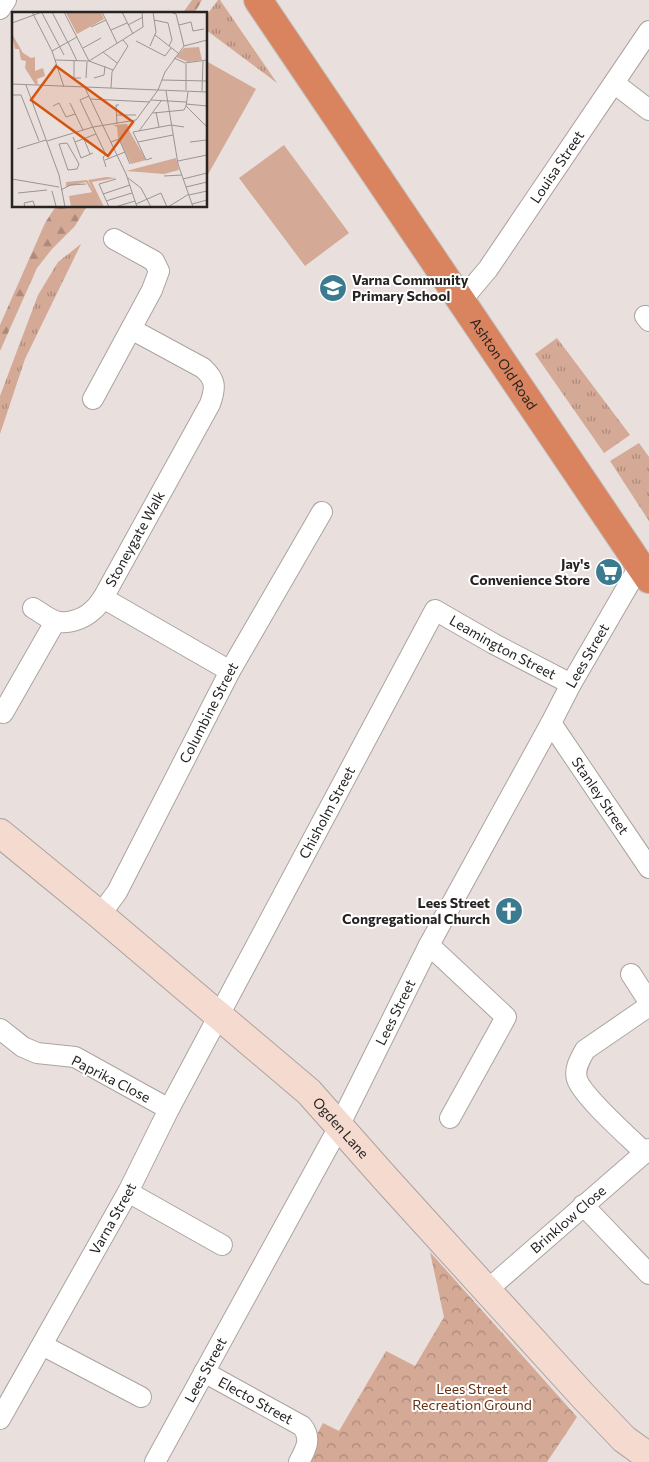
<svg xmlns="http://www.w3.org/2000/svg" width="649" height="1462" viewBox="0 0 649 1462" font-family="Commissioner,sans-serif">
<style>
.grass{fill:url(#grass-tufts)}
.forest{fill:url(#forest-firs)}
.park{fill:url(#park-crowns)}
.garden{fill:#d4a996}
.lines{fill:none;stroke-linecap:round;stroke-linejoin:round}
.street-casing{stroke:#aba3a0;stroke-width:22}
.secondary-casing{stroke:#aba3a0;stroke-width:30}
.highway-casing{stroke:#c2c1c1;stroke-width:30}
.street{stroke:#fff;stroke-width:20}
.secondary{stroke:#f4dacf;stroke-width:28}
.highway{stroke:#d9845e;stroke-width:28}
.labels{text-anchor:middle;stroke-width:4;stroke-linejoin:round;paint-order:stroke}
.street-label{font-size:14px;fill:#262322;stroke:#fff}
.poi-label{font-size:14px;font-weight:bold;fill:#262322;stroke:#fff;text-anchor:end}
.park-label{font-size:14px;fill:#6a3013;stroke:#fff}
.inset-road{fill:none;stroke:#9b9492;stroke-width:1}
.view{fill:#d5540e;fill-opacity:0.15;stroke:#d5540e;stroke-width:2.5}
.inset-edge{fill:none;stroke:#262322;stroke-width:2.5}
</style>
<defs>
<pattern id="grass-tufts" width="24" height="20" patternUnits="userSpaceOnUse" patternTransform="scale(1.25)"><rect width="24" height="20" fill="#d4a996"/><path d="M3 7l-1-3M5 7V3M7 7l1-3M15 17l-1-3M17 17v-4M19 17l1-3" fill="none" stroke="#ac897a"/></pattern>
<pattern id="forest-firs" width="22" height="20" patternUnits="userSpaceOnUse" patternTransform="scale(1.25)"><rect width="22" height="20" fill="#d4a996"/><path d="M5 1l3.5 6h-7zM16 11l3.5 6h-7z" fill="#ac897a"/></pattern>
<pattern id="park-crowns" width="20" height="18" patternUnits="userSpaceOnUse" patternTransform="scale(1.25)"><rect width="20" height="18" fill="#d4a996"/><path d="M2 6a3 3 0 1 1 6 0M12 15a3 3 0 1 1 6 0" fill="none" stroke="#ac897a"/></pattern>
</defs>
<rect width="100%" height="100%" fill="#e9e0dd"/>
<path class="grass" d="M 218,0 L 220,0 L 277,83 L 206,30 L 206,16 Z
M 81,244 L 25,359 L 0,434 L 0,396 L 38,295 L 58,262 Z
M 557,338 L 630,435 L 604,453 L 535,354 Z
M 639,443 L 649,457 L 649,521 L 610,461 Z"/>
<path class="forest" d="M 192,0 L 202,0 L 194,14 L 182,14 Z
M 56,206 L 87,206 L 75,226 L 52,249 L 37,268 L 0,351 L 0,325 L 45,223 Z"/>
<path class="park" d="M 430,1252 L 577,1417 L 547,1462 L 302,1462 L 323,1423 L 339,1431 L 386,1351 L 415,1366 L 444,1317 Z"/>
<path class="garden" d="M 206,61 L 256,89 L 206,178 Z
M 284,145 L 349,233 L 305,266 L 239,178 Z"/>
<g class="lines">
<g class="street-casing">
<g id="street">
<path d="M 0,9 L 6,0"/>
<path d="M 614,83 L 649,110"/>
<path id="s1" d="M 461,301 L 488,269 L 649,31"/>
<path d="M 645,316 L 649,321"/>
<path d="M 131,329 L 203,368 C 216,380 216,387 210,404 L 103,598 L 230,671"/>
<path d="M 93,399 L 152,290 L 159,271 L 154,261 L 114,239"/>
<path d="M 33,608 C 40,612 46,617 53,620 C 65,626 84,619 93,610 C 97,607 100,602 103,598"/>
<path d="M 3,713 L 55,622"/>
<path id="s2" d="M 551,723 L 649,868"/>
<path id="s3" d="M 100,915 L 117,892 L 230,671 L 322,512"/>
<path d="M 429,945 L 506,1017 L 450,1118"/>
<path d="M 631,974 L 649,1002"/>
<path d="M 0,1029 L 23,1047 L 37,1053 L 75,1057 L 169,1109"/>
<path d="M 644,1152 C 630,1138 582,1096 577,1079 C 574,1069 580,1059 585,1050 L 649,1006"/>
<path d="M 128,1192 L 222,1245"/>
<path d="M 583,1205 L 649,1274"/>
<path id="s4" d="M 486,1291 L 649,1149"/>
<path d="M 42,1345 L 141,1397"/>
<path id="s5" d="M 204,1372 L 302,1426 C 312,1438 306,1449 299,1462"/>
<path id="s6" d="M 0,1419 L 128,1192 L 169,1109 L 435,610 L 494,644 L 571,684"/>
<path id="s7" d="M 155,1462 L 335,1134 L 429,945 L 551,723 L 571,684 L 640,565"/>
</g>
</g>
<g class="secondary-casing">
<g id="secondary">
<path id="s8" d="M 0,833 L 100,915 L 309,1092 L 385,1178 L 584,1397 L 624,1439 L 649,1457"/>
</g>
</g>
<g class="highway-casing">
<g id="highway">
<path id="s9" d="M 258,0 L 649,579"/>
</g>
</g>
<use href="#street" class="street"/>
<use href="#secondary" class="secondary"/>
<use href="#highway" class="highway"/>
</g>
<defs>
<g id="school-disc" transform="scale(1.4375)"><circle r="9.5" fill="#3c7a90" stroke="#fff"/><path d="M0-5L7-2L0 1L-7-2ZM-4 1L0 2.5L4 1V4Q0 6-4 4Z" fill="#fff"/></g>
<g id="supermarket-disc" transform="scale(1.4375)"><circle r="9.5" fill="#3c7a90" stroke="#fff"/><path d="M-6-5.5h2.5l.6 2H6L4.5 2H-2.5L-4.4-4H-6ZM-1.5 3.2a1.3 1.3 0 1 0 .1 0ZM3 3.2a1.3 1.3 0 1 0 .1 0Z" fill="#fff"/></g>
<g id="church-disc" transform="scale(1.4375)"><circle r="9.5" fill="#3c7a90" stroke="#fff"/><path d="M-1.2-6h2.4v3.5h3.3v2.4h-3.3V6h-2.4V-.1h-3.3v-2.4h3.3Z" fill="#fff"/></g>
</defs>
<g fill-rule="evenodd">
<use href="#school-disc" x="333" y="288"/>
<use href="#supermarket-disc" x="609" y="572"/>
<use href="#church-disc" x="509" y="911"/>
</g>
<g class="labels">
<g class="street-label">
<text dy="5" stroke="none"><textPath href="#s1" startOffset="165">Louisa Street</textPath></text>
<text dy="5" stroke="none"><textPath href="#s9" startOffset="439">Ashton Old Road</textPath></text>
<text transform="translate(135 539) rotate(-61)" y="5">Stoneygate Walk</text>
<text dy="5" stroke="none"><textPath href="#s6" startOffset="996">Leamington Street</textPath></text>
<text dy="5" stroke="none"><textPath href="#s7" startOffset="915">Lees Street</textPath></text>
<text dy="5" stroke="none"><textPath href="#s3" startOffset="230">Columbine Street</textPath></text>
<text dy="5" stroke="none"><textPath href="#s2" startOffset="88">Stanley Street</textPath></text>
<text dy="5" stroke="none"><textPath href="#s6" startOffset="689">Chisholm Street</textPath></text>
<text dy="5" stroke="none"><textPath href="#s7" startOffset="510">Lees Street</textPath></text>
<text transform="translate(111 1079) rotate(27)" y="5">Paprika Close</text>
<text dy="5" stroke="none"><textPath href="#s8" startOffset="451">Ogden Lane</textPath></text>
<text dy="5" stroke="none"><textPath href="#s6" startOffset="230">Varna Street</textPath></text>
<text dy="5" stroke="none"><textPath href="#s4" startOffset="109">Brinklow Close</textPath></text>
<text dy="5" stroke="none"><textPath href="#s7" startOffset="105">Lees Street</textPath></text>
<text dy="5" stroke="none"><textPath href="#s5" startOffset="59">Electo Street</textPath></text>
</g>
<g class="poi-label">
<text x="352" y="285" text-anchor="start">Varna Community<tspan x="352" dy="16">Primary School</tspan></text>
<text x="590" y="569">Jay's<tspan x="590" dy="16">Convenience Store</tspan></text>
<text x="490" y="908">Lees Street<tspan x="490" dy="16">Congregational Church</tspan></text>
</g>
<g class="park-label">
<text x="472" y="1394">Lees Street<tspan x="472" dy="16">Recreation Ground</tspan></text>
</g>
</g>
<g transform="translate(12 12)">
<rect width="195" height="195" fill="#e9e0dd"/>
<path d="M 0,22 L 11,41 L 19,46 L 23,45 L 23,59 L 31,56 L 33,64 L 25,67 L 26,73 L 23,72 L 13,56 L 14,49 L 9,48 L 7,37 L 3,37 ZM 164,146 L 167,158 L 152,162 L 114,159 ZM 94,165 L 104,166 L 80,170 L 92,195 L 89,195 L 74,170 L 54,175 L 54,170 L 75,168 L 82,179 L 76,168 Z" fill="#d4a996"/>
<path d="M 89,0 L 92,7 L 65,22 L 54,1 ZM 115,112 L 118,120 L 134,148 L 119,152 L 106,125 L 105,115 L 101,113 ZM 81,180 L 89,195 L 59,195 L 57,184 Z" fill="#d4a996"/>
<path d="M 187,35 L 190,48 L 176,50 L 164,45 L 172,36 ZM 81,184 L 83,194 L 65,195 L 63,188 Z" fill="#d4a996"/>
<path class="inset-road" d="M 20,0 L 40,39 L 52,75M 40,0 L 56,31M 52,0 L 77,49 L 101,58M 90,0 L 105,31M 110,0 L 121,22M 158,0 L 164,2 L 172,34M 30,1 L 52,43M 142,8 L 156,11 L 160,28 L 157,34M 0,11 L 30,0M 116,13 L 131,5M 167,13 L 179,10 L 181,19 L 192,17M 79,15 L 94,8M 99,18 L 115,11M 143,23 L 166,41M 124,29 L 153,44 L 159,36M 56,30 L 65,49M 138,34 L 144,20 L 141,0M 71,36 L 89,26M 40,39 L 65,25M 91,40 L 105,51M 162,46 L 173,51 L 195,48M 43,48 L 77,49 L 131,15 L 130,0M 62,49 L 62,66 L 69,66M 74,66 L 75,50M 82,66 L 92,63 L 93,54M 150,68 L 195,69M 0,72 L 195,80M 14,73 L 47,163 L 53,195M 73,76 L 114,162 L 125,195M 99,76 L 100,60 L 116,34 L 111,28M 174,78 L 174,52M 154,79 L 166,152 L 181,195M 190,79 L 191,49M 176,80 L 174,94 L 195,115M 0,83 L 9,83 L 27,129M 77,84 L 68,88 L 94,143 L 91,145 L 94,155M 78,87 L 138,90M 139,88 L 174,90M 58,91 L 71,118M 174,92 L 195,94M 41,94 L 47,91 L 54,105 L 63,102M 144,100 L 147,115M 141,101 L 172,98 L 174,94M 104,103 L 124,103M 105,112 L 104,93 L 107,93M 127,119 L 149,89M 61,125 L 63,130 L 84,122M 72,127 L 78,142M 35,129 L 81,115 L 124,108 L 146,78 L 153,60 L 172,34 L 195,28M 63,130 L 69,146 L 81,141M 99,130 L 107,127 L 118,152M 126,130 L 161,123M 178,130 L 195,128M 55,131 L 67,152 L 65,157 L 56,158 L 47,132 ZM 5,137 L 34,128M 140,146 L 134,148 L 121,120 L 159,113 L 172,115M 93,148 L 113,140M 166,149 L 195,143M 152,164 L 170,163M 116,166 L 129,176 L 139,195M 0,167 L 47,175M 171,167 L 195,161M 174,175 L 195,170M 49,178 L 58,173 L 74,172M 40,179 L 44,194M 6,181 L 35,178M 91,182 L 118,173M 177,183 L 195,179M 94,189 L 120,181M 124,192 L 149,181 L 155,195M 180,192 L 195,188M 13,195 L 12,191 L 21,189 L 23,195M 97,195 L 87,172 L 104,167M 103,195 L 123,189M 156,195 L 177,182"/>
<path class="view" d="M 44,54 L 121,110 L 96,144 L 19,88 Z"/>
<rect width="195" height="195" class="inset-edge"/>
</g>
</svg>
